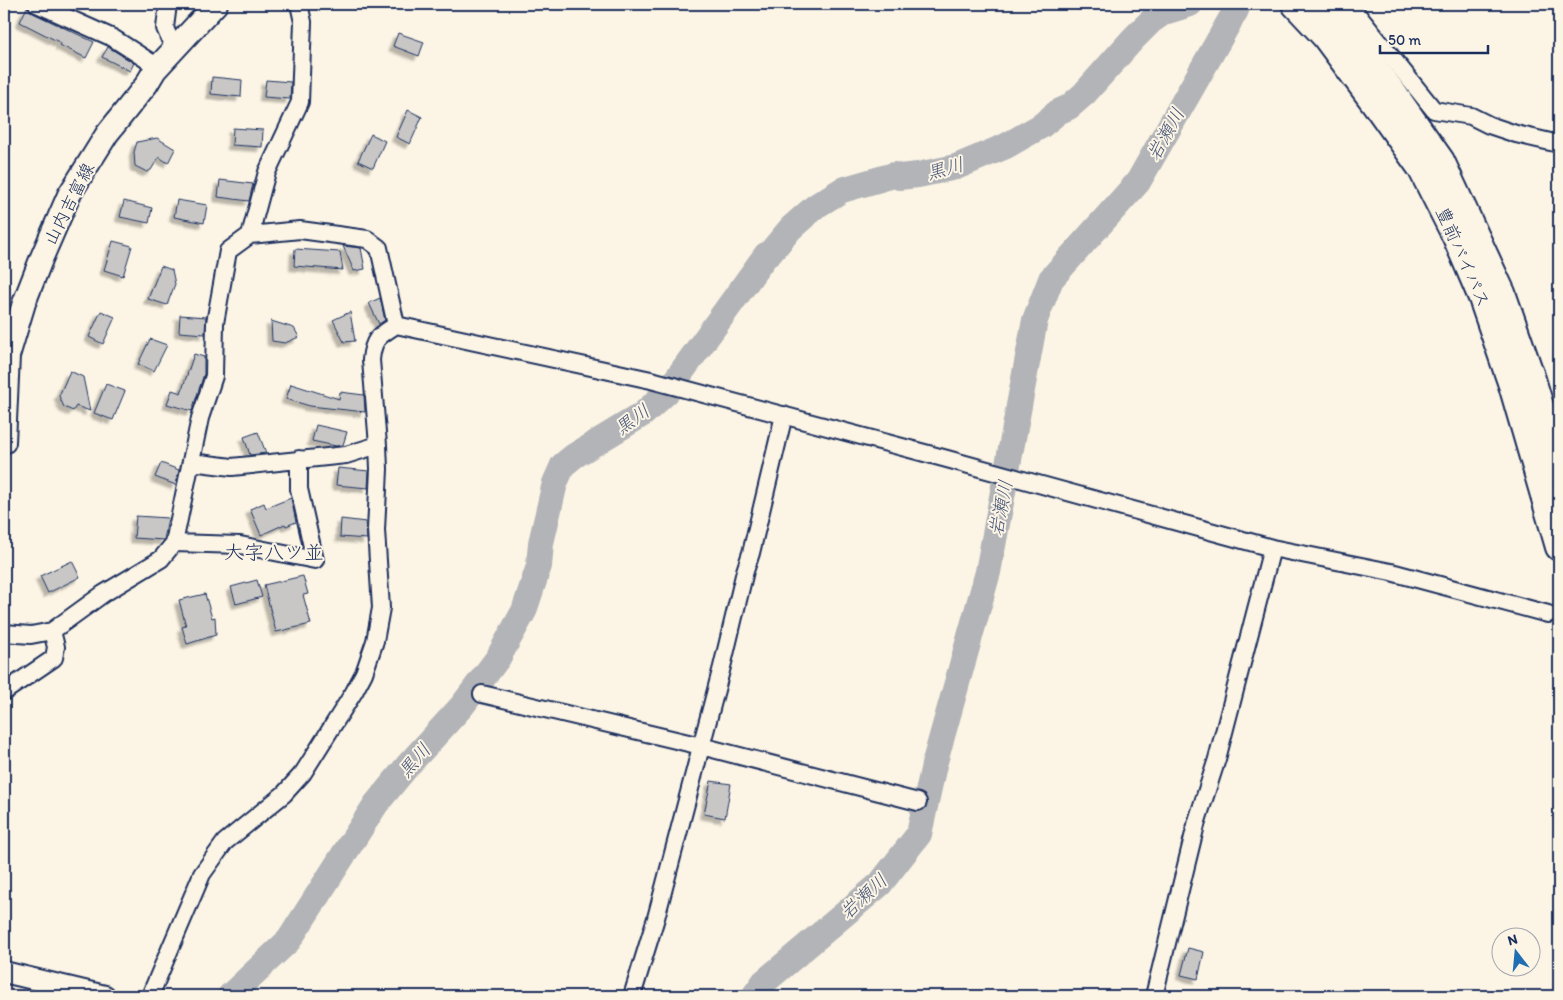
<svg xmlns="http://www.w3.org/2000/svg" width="1563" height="1000" viewBox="0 0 1563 1000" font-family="Itim,'Klee One',sans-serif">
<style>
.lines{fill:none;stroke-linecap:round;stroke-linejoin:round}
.river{stroke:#b2b4b8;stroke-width:26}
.building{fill:#c8c7c6;stroke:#1b2f5e;filter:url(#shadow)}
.minor-casing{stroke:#1b2f5e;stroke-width:20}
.tertiary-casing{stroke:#1b2f5e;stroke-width:24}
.secondary-casing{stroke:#1b2f5e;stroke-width:26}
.trunk-casing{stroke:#1b2f5e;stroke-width:30}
.minor{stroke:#fcf5e5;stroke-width:16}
.tertiary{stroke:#fcf5e5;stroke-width:20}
.secondary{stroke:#fcf5e5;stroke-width:22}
.trunk{stroke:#fcf5e5;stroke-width:26}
.labels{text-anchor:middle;stroke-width:4;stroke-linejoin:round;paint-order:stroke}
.street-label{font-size:18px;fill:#1b2f5e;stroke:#fcf5e5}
.water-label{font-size:19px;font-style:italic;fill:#485779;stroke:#fcf5e5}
.quarter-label{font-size:20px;fill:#1b2f5e;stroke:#fcf5e5}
</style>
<defs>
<filter id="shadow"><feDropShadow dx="-4.5" dy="4.5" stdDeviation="1" flood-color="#0004"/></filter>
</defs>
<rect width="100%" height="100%" fill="#fcf5e5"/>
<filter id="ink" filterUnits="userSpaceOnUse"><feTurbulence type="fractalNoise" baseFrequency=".02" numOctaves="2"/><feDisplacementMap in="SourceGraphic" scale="10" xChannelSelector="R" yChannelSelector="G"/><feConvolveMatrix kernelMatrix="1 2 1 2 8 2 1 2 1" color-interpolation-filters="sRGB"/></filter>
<g filter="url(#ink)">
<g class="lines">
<path class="river" d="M 230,996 L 289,940 L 376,804 L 409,764 L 462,706 L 498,658 L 524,611 L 539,566 L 541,543 L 555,483 L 563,465 L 574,456 L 643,414 L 667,392 L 766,255 L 770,253 L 791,228 L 816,206 L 842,190 L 894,175 L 899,177 L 918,175 L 956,167 L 1006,146 L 1041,126 L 1058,112 L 1069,107 L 1084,94 L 1133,39 L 1151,21 L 1164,12 L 1190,4
M 754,996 L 764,982 L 880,884 L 919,834 L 934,765 L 988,572 L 1035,320 L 1051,279 L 1138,182 L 1236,10 L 1238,4"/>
</g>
<path class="building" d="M 27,7 L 33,13 L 94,42 L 86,58 L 60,45 L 61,43 L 20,22 Z
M 398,33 L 424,42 L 419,56 L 393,46 Z
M 108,47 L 134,63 L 130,71 L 102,57 Z
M 212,77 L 242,80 L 241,97 L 211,94 Z
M 266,80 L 291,82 L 290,99 L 264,97 Z
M 408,110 L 422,117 L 410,144 L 396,137 Z
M 233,128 L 263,130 L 262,147 L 232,145 Z
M 371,134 L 385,141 L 373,168 L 358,161 Z
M 157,138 L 175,149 L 168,163 L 159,157 L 151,170 L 147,172 L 135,166 L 134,152 L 137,142 Z
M 220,180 L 253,184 L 249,201 L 218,197 Z
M 177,200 L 207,205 L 204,223 L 174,217 Z
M 124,201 L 152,208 L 149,223 L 120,217 Z
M 113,241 L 132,246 L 123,276 L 104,270 Z
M 343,246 L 361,248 L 365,269 L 354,271 Z
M 295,249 L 340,252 L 343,270 L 294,266 Z
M 161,266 L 172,270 L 175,284 L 167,305 L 148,299 Z
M 380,298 L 385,320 L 379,324 L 369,303 Z
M 101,311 L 115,317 L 103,344 L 89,337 Z
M 350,312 L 355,341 L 344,342 L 333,320 Z
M 180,315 L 206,317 L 205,334 L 179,332 Z
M 271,321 L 294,328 L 299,337 L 285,343 L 272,341 Z
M 150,339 L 167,345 L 154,371 L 138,364 Z
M 194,354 L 204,357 L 204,374 L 192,411 L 167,404 L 172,390 L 181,393 Z
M 70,371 L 83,377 L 90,411 L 76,406 L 73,411 L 64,407 L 59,396 Z
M 106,384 L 125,391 L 113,420 L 94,413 Z
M 291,384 L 339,399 L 340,392 L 364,395 L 365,412 L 310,406 L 286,399 Z
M 316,425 L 347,432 L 343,445 L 336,446 L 312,441 Z
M 258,432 L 266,453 L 250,455 L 244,437 Z
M 161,463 L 179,470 L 176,485 L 155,477 Z
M 338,468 L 369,471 L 368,488 L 336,485 Z
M 291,498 L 296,522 L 286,526 L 285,524 L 261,535 L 250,509 L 264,503 L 266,508 Z
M 136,516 L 168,518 L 164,540 L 134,538 Z
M 341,519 L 366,522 L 367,539 L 340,537 Z
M 72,561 L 80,577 L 48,593 L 40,576 Z
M 303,576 L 308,594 L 303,595 L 311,624 L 276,632 L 264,585 Z
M 257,580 L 262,597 L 236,604 L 231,587 Z
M 205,594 L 212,618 L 215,617 L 216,635 L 187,644 L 182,627 L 186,626 L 179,600 Z
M 711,781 L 731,784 L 725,818 L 704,814 Z
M 1188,948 L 1204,952 L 1198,979 L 1181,975 Z"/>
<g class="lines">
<g class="minor-casing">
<path id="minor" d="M 37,4 L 113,38 L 158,67
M 168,4 L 165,28 L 174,49
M 1349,4 L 1434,110 L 1471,116 L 1489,125 L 1516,134 L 1559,144
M 250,235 L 267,172 L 300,102 L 303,22 L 299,4
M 191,462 L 232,467 L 346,455 L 378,445
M 174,543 L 240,545 L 315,560 L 299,489 L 299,459
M 4,633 L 31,635 L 52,631 L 103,594 L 161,559 L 174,543 L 200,418 L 214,376 L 215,323 L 228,251 L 250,235 L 300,230 L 367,239 L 379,248 L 396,325 L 651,380 L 947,459 L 1272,548 L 1391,572 L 1548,614
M 4,692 L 54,658 L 56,647 L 52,631
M 482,694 L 701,746 L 918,802
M 150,996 L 202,874 L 225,842 L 284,794 L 303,773 L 354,692 L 364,673 L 375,641 L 381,608 L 376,530 L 379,469 L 378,445 L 371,360 C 373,338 379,336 396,325
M 632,996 L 656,918 L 722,667 L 745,571 L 751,553 L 784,415
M 1154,996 L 1197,821 L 1217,759 L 1272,548"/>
</g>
<g class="tertiary-casing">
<path id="tertiary" d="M 4,972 L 105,996"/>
</g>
<g class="secondary-casing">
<path id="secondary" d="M 4,442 L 8,356 L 24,303 L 42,257 L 69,195 L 107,134 L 146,85 L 155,70 L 216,4"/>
</g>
<g class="trunk-casing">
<path id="trunk" d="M 1295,4 L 1325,36 L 1374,102 L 1421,168 L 1456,237 L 1482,298 L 1512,385 L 1559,547
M 1323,4 L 1340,23 L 1391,90 L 1441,161 L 1502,293 L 1532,379 L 1559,469"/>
</g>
<use href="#minor" class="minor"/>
<use href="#tertiary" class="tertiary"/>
<use href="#secondary" class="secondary"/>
<use href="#trunk" class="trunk"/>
</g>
</g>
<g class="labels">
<g class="street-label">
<text transform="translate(69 204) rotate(-63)" y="6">山内吉富線</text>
<text transform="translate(1463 257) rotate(66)" y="6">豊前バイパス</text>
</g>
<g class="water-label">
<text transform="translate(1165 134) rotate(-61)" y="7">岩瀬川</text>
<text transform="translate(945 168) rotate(-15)" y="7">黒川</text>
<text transform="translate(632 419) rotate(-36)" y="7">黒川</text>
<text transform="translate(1000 508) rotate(-79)" y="7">岩瀬川</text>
<text transform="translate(414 760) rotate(-49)" y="7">黒川</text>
<text transform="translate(863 896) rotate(-43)" y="7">岩瀬川</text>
</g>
<g class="quarter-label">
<text x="274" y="559">大字八ツ並</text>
</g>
</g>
<rect width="1563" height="1000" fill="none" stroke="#fcf5e5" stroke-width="20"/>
<rect x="10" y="10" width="1543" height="980" fill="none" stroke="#1b2f5e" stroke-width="2" filter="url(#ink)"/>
<g transform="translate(1516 952) rotate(344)"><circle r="24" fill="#fcf5e5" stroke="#a2a6af"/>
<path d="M0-4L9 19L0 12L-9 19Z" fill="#1f6fb2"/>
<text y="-8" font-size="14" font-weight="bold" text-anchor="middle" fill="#1b2f5e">N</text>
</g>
<path d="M1380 45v8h108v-8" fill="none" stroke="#1b2f5e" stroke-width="2.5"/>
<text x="1388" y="45" font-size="15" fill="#1b2f5e" stroke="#fcf5e5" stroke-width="4" paint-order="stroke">50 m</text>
</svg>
